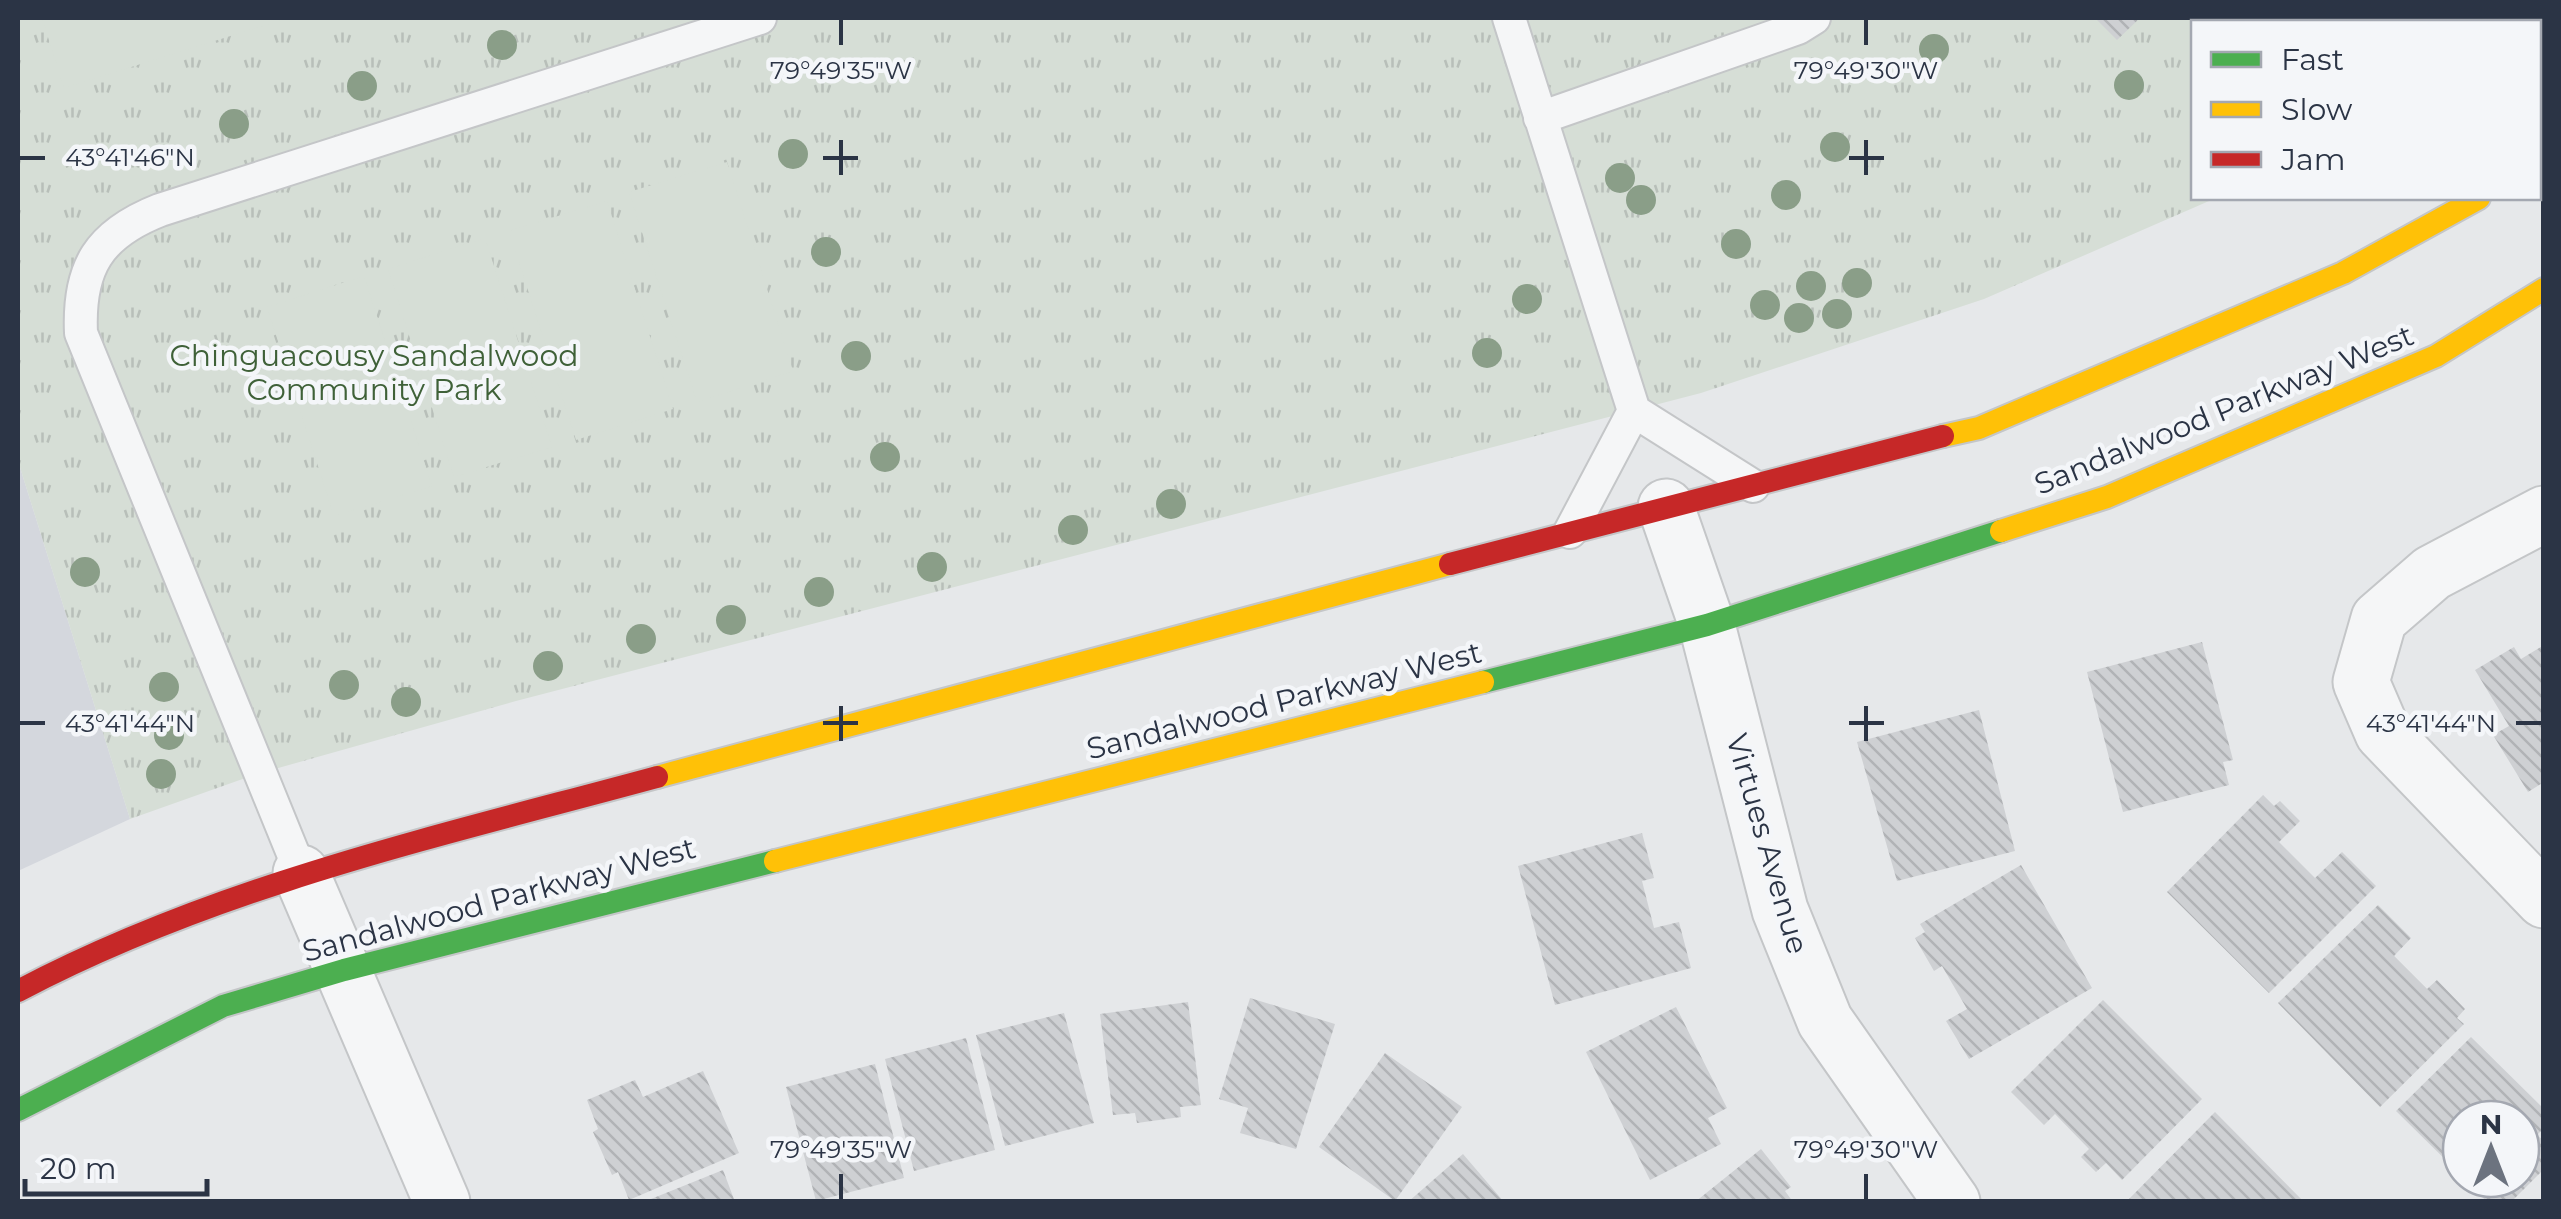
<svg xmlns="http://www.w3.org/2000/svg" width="2561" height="1219" viewBox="0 0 2561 1219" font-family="Montserrat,sans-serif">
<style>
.built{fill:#d4d7dd}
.park{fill:url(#park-tufts)}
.pitch{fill:#d6ded6}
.building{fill:url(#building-back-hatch)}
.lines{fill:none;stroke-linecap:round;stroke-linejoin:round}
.lane-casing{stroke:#c4c6c8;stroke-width:36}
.street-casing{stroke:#c4c6c8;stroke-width:59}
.fast-casing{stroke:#c4c6c8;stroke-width:26}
.slow-casing{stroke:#c4c6c8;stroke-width:26}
.jam-casing{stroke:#c4c6c8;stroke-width:26}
.lane{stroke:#f5f6f7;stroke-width:32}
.street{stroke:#f5f6f7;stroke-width:55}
.fast{stroke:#4caf50;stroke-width:22}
.slow{stroke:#ffc107;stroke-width:22}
.jam{stroke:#c62828;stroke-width:22}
.tree{fill:#8a9e88}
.ticks{fill:none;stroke:#2b3445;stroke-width:4}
.labels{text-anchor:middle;stroke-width:9;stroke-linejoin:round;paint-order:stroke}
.park-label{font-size:30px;fill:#3f6138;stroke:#f4f6f9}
.street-label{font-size:30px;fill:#2b3445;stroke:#f4f6f9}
.ticks-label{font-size:25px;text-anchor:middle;fill:#2b3445;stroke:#f4f6f9;stroke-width:9;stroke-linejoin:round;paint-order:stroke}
</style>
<defs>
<pattern id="park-tufts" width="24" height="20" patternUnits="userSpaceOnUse" patternTransform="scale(2.5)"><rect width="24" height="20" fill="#d6ded6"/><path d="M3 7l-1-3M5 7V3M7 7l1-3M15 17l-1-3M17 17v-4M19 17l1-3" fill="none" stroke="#b8bfb9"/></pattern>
<pattern id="building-back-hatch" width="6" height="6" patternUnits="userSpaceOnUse" patternTransform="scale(2.5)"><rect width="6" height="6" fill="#ced0d3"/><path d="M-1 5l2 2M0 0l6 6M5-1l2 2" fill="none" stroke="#b1b3b6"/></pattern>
</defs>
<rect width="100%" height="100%" fill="#e6e8ea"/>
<path class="built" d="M 18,461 L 130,819 L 18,871 Z"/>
<path class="park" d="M 18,18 L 2543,18 L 2544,19 L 2537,22 L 2194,22 L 2194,198 L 2216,198 L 1984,299 L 1701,393 L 516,701 L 257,774 L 130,819 L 18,461 Z"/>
<path class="pitch" d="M 42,18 L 288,18 L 64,88 Z
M 727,162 L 793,371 L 697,402 L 629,192 Z
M 607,201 L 673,409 L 576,440 L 509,231 Z
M 485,238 L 552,447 L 454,477 L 388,269 Z
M 364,276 L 432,486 L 334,516 L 267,307 Z"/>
<path class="building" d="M 2095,18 L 2140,18 L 2117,40 Z
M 2202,642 L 2233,760 L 2223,762 L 2229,785 L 2123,812 L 2087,672 Z
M 2544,645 L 2544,782 L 2528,792 L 2493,735 L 2509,726 L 2475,670 L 2514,647 L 2521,659 Z
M 1979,710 L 2015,851 L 1897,881 L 1857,742 Z
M 2263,795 L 2274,806 L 2280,801 L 2300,821 L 2279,842 L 2315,878 L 2342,852 L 2376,886 L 2269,993 L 2167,892 Z
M 1642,833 L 1654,878 L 1642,881 L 1654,928 L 1679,922 L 1691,968 L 1555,1005 L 1518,866 Z
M 2021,865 L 2092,988 L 1969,1059 L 1946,1021 L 1967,1009 L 1942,966 L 1934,971 L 1915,938 L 1925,932 L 1920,924 Z
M 2378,905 L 2411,938 L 2394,956 L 2427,989 L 2437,980 L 2465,1009 L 2457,1018 L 2464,1024 L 2380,1107 L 2278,1003 Z
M 1250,998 L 1335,1024 L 1296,1149 L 1240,1133 L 1248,1108 L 1219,1099 Z
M 2103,1000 L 2202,1099 L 2122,1180 L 2106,1163 L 2096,1172 L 2081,1157 L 2089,1149 L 2055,1114 L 2044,1125 L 2011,1092 Z
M 1188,1002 L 1201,1105 L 1180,1107 L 1181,1117 L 1137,1123 L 1135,1113 L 1113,1115 L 1100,1014 Z
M 1676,1007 L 1727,1108 L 1708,1118 L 1721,1144 L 1650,1180 L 1586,1052 Z
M 1064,1013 L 1094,1123 L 1005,1146 L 976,1035 Z
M 2471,1037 L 2544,1109 L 2544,1128 L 2537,1135 L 2544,1141 L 2544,1169 L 2511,1202 L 2487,1202 L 2465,1179 L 2521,1179 L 2521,1119 L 2461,1119 L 2461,1175 L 2396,1111 Z
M 966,1038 L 995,1150 L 914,1171 L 885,1059 Z
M 1385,1053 L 1462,1107 L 1395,1201 L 1319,1147 Z
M 875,1064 L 904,1178 L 816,1201 L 786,1087 Z
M 703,1071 L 739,1153 L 629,1200 L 618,1172 L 612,1175 L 593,1132 L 598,1129 L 587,1100 L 635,1080 L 643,1097 Z
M 2215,1112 L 2304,1202 L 2126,1202 Z
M 1761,1149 L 1791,1187 L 1785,1191 L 1793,1202 L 1695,1202 Z
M 1463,1154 L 1504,1202 L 1408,1202 Z
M 723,1170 L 735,1202 L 646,1202 L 646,1201 Z"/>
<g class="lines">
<g class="lane-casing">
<path id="lane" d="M 1509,18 L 1634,411 L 1753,486
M 1540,118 L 1798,28 L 1814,18
M 1570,532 L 1634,411
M 301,873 L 81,333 C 78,267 99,234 160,210 L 760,18"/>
</g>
<g class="street-casing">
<path id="street" d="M 1666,507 L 1707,625 L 1780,910 L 1825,1021 L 1952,1202
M 2544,514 L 2432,573 L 2379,619 L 2361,682 L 2383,733 L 2544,900
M 301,873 L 442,1202"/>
</g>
<g class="fast-casing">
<path id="fast" d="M 1483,682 L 1707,625 L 2001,531
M 18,1110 L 223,1006 L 344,970 L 775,861"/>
</g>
<g class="slow-casing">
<path id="slow" d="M 2538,158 L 2544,154
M 1943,436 L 1979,428 L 2343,273 L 2479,198
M 2001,531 L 2107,497 L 2436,356 L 2544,289
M 657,777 L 1450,564
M 775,861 L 1483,682"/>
</g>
<g class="jam-casing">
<path id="jam" d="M 1450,564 L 1943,436
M 18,991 C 219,885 440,836 657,777"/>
</g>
<use href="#lane" class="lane"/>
<use href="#street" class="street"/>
<use href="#fast" class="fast"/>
<use href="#slow" class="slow"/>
<use href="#jam" class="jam"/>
</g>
<g class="tree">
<circle cx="502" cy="45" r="15"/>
<circle cx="1934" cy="49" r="15"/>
<circle cx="2129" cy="85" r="15"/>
<circle cx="362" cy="86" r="15"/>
<circle cx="234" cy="124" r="15"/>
<circle cx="1835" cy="147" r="15"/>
<circle cx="793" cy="154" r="15"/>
<circle cx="1620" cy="178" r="15"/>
<circle cx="1786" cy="195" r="15"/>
<circle cx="1641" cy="200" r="15"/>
<circle cx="1736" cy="244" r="15"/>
<circle cx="826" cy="252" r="15"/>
<circle cx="1857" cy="283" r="15"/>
<circle cx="1811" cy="286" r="15"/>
<circle cx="1527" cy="299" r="15"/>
<circle cx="1765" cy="305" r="15"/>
<circle cx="1837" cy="314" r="15"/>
<circle cx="1799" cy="318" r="15"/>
<circle cx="1487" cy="353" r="15"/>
<circle cx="856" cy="356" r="15"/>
<circle cx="885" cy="457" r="15"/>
<circle cx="1171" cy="504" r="15"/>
<circle cx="1073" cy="530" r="15"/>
<circle cx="932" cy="567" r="15"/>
<circle cx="85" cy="572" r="15"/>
<circle cx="819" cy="592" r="15"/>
<circle cx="731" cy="620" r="15"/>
<circle cx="641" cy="639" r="15"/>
<circle cx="548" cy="666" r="15"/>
<circle cx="344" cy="685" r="15"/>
<circle cx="164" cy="687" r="15"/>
<circle cx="406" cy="702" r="15"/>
<circle cx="169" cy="735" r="15"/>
<circle cx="161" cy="774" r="15"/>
</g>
<path class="ticks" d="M 841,20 L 841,45M 1866,20 L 1866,45M 841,140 L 841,175M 1866,140 L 1866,175M 20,158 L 45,158M 823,158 L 858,158M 1849,158 L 1884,158M 841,706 L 841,741M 1866,706 L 1866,741M 20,723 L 45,723M 823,723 L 858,723M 1849,723 L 1884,723M 2516,723 L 2541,723M 841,1174 L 841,1199M 1866,1174 L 1866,1199"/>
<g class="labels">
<g class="park-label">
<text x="374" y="366">Chinguacousy Sandalwood<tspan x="374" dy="34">Community Park</tspan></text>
</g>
<g class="street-label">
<text transform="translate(2224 410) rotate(-22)" y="10">Sandalwood Parkway West</text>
<text transform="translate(1284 701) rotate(-14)" y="10">Sandalwood Parkway West</text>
<text transform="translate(1767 844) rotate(74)" y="10">Virtues Avenue</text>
<text transform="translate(499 900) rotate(-15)" y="10">Sandalwood Parkway West</text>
</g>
</g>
<g class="ticks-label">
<text x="841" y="79">79°49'35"W</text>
<text x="1866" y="79">79°49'30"W</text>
<text x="130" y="166">43°41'46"N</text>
<text x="130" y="732">43°41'44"N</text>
<text x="2431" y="732">43°41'44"N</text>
<text x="841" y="1158">79°49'35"W</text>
<text x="1866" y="1158">79°49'30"W</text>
</g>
<rect width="2561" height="1219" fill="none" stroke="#2b3445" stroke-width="40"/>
<rect x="2191" y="20" width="350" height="180" fill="#f4f6f9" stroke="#a4a8b1" stroke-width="2.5"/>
<rect x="2211" y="52" width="50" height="15" fill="#4caf50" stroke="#a4a8b1" stroke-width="2.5"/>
<text x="2281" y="70" font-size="30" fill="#2b3445">Fast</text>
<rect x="2211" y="102" width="50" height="15" fill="#ffc107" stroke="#a4a8b1" stroke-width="2.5"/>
<text x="2281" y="120" font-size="30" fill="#2b3445">Slow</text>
<rect x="2211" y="152" width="50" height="15" fill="#c62828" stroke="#a4a8b1" stroke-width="2.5"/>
<text x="2281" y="170" font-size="30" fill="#2b3445">Jam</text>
<g transform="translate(2491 1149)"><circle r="48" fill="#f4f6f9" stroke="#a4a8b1" stroke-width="2.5"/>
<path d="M0-8L18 38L0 25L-18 38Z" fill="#6c737f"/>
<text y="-15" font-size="28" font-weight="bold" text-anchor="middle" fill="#2b3445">N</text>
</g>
<path d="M25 1179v15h182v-15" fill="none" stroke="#2b3445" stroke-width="5"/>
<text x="40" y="1179" font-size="30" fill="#2b3445" stroke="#f4f6f9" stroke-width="8" paint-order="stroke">20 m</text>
</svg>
